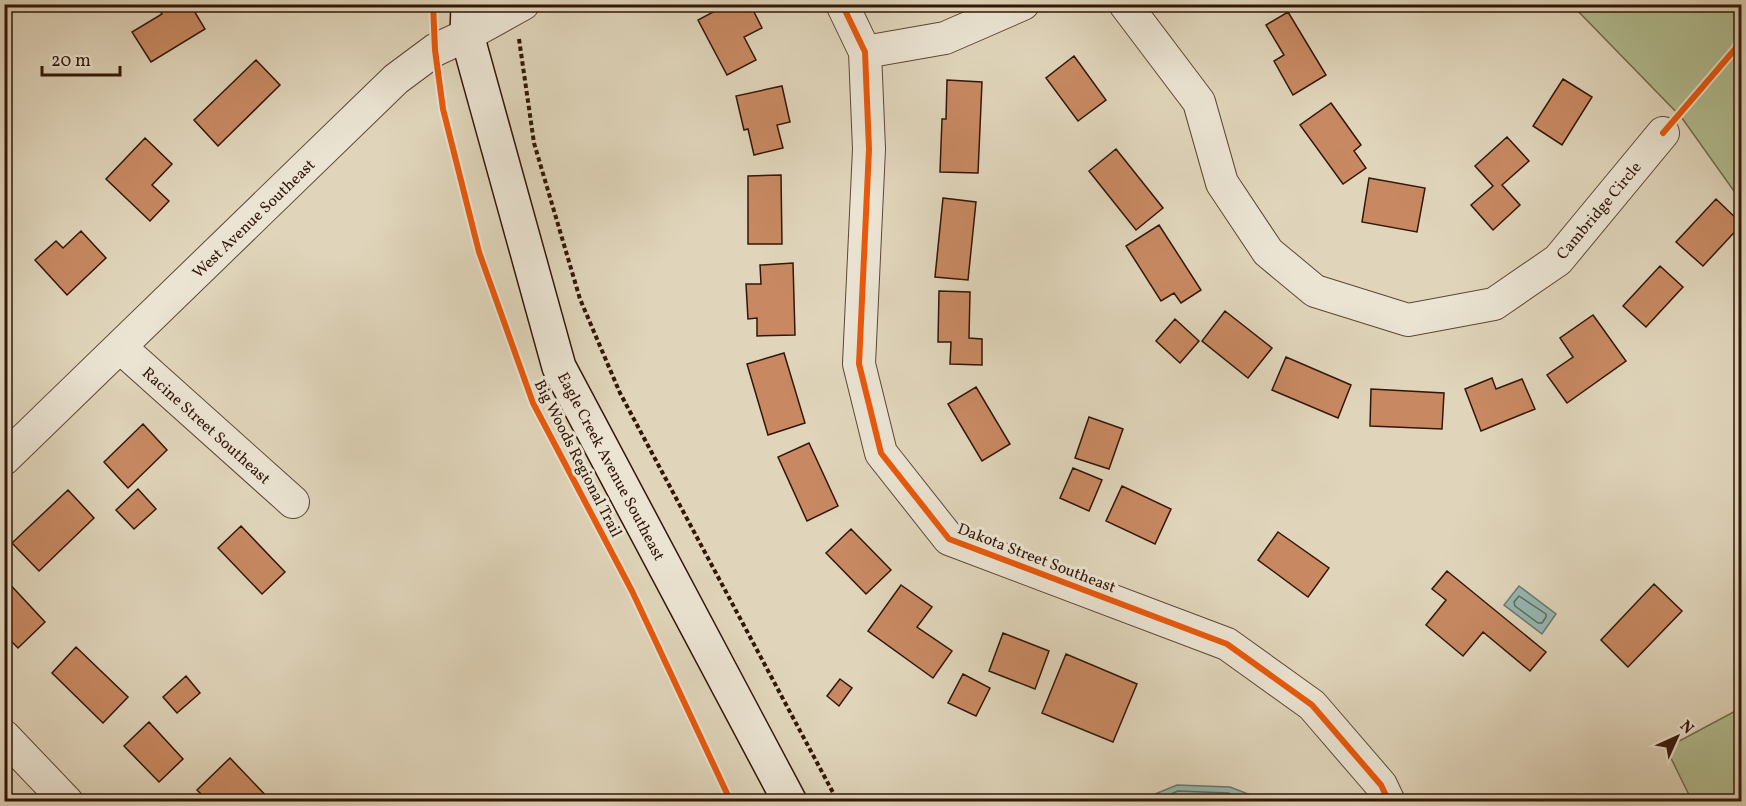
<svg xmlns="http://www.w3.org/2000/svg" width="1746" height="806" viewBox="0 0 1746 806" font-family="Vollkorn,serif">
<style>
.green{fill:#b1bd91;stroke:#726a4c;stroke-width:1.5}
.water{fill:#94b8b3;stroke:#6d776e;stroke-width:1.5}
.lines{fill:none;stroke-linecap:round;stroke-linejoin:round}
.shore{stroke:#64675d;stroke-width:1.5}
.building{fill:#c88962;stroke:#331607;stroke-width:1.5}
.street-casing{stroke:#5e4634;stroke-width:34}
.secondary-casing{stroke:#331607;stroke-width:36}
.path{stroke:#331607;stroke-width:4;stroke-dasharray:4.5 3;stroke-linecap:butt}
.street{stroke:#ebe4d3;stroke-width:32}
.secondary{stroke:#ebe4d3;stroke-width:33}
.cycleway-casing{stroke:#ebe4d3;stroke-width:10}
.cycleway{stroke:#e8590c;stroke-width:6}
.labels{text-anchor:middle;stroke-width:6;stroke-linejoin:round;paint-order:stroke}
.street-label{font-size:16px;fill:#331607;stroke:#ebe4d3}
</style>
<rect width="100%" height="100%" fill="#e0d5bb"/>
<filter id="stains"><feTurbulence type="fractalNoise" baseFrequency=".00333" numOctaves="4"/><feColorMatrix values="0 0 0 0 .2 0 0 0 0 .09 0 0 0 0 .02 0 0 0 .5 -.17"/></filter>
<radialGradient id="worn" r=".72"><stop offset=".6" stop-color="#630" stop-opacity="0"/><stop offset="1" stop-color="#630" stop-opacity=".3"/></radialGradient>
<path class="green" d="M 1572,5 L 1741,5 L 1741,201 L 1682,118 Z
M 1741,708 L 1741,801 L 1692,801 L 1666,748 Z"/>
<path class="water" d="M 1519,586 L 1556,614 L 1542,634 L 1504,605 Z
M 1177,785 L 1230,787 L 1266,801 L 1138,801 Z"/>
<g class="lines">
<path class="shore" d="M 1519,596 L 1546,614 L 1546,617 L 1542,623 L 1538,623 L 1515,606 L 1514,602 Z
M 1153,802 L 1178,791 L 1228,793 L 1250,802"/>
</g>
<path class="building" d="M 162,4 L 190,4 L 205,29 L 151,62 L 132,32 L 162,14 L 157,7 Z
M 728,4 L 750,4 L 762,28 L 744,37 L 756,60 L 727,75 L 698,20 Z
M 1288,12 L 1326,75 L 1293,95 L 1274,61 L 1284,55 L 1266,25 Z
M 1074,56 L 1106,100 L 1078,121 L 1046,78 Z
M 256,60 L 280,85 L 218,146 L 194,120 Z
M 1563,79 L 1592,97 L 1562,145 L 1533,126 Z
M 947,80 L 982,82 L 978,173 L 940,172 L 942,119 L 946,119 Z
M 782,86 L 790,122 L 777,125 L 783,148 L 754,155 L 748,129 L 744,130 L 736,96 Z
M 1331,103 L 1361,145 L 1354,151 L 1366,168 L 1343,184 L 1300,125 Z
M 1507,137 L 1529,161 L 1502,185 L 1520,205 L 1493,230 L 1471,205 L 1493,186 L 1475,166 Z
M 145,138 L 172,164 L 152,185 L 169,201 L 150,221 L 106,179 Z
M 1116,149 L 1163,208 L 1136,230 L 1089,171 Z
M 781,175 L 782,244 L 748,244 L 748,176 Z
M 1369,178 L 1425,188 L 1417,232 L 1362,222 Z
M 943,198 L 976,202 L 968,280 L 935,277 Z
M 1716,199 L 1742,224 L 1703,266 L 1676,242 Z
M 1159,225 L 1201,290 L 1181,303 L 1174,293 L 1161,301 L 1126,246 Z
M 81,231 L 106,258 L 67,295 L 35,260 L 56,241 L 63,248 Z
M 793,263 L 795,335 L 757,336 L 757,318 L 748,319 L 746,284 L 761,284 L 760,265 Z
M 1660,266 L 1683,287 L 1646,327 L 1623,306 Z
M 939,291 L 970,292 L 969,338 L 982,339 L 982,365 L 950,364 L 951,342 L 938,342 Z
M 1225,311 L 1272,348 L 1248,378 L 1202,341 Z
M 1593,315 L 1626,361 L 1567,403 L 1547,375 L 1573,357 L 1560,338 Z
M 1175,319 L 1199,341 L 1180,363 L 1156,341 Z
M 784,353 L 805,423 L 768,435 L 747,364 Z
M 1286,357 L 1351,385 L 1338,418 L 1272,390 Z
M 1492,378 L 1496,389 L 1522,379 L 1535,409 L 1481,431 L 1465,389 Z
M 976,387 L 1010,444 L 982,461 L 948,404 Z
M 1371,389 L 1444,393 L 1442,429 L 1370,426 Z
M 1089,417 L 1123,429 L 1109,469 L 1075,458 Z
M 143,424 L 167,450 L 128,488 L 104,462 Z
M 809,443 L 838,506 L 807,521 L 778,457 Z
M 1073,468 L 1102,480 L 1089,511 L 1060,498 Z
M 1122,486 L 1171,509 L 1155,544 L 1106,521 Z
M 138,489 L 156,509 L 134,529 L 116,510 Z
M 68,490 L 94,518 L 39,571 L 12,543 Z
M 241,526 L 285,572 L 262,594 L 218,548 Z
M 851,529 L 891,570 L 866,594 L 826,553 Z
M 1278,532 L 1329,568 L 1308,597 L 1258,560 Z
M 1447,571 L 1546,652 L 1530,671 L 1483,632 L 1463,656 L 1426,625 L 1446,600 L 1432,589 Z
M 4,578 L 45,622 L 18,648 L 4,634 Z
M 1654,584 L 1682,611 L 1628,667 L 1601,640 Z
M 901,585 L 932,607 L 917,627 L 952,651 L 933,678 L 868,631 Z
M 1003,633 L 1049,651 L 1035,689 L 989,671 Z
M 76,647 L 128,697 L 103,723 L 52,673 Z
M 1066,654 L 1137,684 L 1113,742 L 1042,713 Z
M 963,674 L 990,688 L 976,716 L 948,703 Z
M 186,676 L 200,693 L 177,713 L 163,697 Z
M 840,679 L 852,688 L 839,706 L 827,696 Z
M 149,722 L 183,759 L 159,782 L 124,746 Z
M 230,758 L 272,802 L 209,802 L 197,790 Z"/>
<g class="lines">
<g class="street-casing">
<path id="street" d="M 842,4 L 865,52 L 869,149 L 859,364 L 881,453 L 949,539 L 1227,644 L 1312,705 L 1381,785 L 1389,802
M 1125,4 L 1199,102 L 1222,183 L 1268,252 L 1315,291 L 1408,320 L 1494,304 L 1558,260 L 1663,133
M 865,52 L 945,38 L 1023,4
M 120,347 L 293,502
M 4,459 L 396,79 L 435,50 L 467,35 L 523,4
M 4,736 L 67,802"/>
</g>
<g class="secondary-casing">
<path id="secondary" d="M 468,4 L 467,35 L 559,367 L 790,802"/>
</g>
<path class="path" d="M 519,39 L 534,143 L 580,299 L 620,393 L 838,802"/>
<use href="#street" class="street"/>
<use href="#secondary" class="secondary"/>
<g class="cycleway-casing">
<path id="cycleway" d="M 433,4 L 435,50 L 443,109 L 479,252 L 533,403 L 632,591 L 731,802
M 842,4 L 865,52 L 869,149 L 859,364 L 881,453 L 949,539 L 1227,644 L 1312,705 L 1381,785 L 1389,802
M 1663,133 L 1736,48 L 1742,31"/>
</g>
<use href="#cycleway" class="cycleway"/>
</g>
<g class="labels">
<g class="street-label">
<text transform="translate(1598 210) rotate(-50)" y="6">Cambridge Circle</text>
<text transform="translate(253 218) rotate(-44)" y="6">West Avenue Southeast</text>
<text transform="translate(207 425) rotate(42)" y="6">Racine Street Southeast</text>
<text transform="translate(579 458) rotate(63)" y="6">Big Woods Regional Trail</text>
<text transform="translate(612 466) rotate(62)" y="6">Eagle Creek Avenue Southeast</text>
<text transform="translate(1037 557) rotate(21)" y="6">Dakota Street Southeast</text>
</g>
</g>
<rect width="1746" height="806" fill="none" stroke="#e0d5bb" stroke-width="24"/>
<rect x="6" y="6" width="1734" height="794" fill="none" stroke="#331607" stroke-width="3"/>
<rect x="12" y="12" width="1722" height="782" fill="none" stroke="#331607" stroke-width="1.5"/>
<g transform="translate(1677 737) rotate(45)" stroke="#ebe4d3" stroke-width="4.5" paint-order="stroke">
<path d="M0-4.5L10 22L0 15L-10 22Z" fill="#331607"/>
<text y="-9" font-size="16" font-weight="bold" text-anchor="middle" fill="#331607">N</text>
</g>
<path d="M42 66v9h78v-9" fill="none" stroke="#331607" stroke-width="3"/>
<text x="51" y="66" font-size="18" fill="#331607" stroke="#ebe4d3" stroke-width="4.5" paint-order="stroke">20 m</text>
<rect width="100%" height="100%" filter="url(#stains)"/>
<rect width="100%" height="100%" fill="url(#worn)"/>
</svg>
